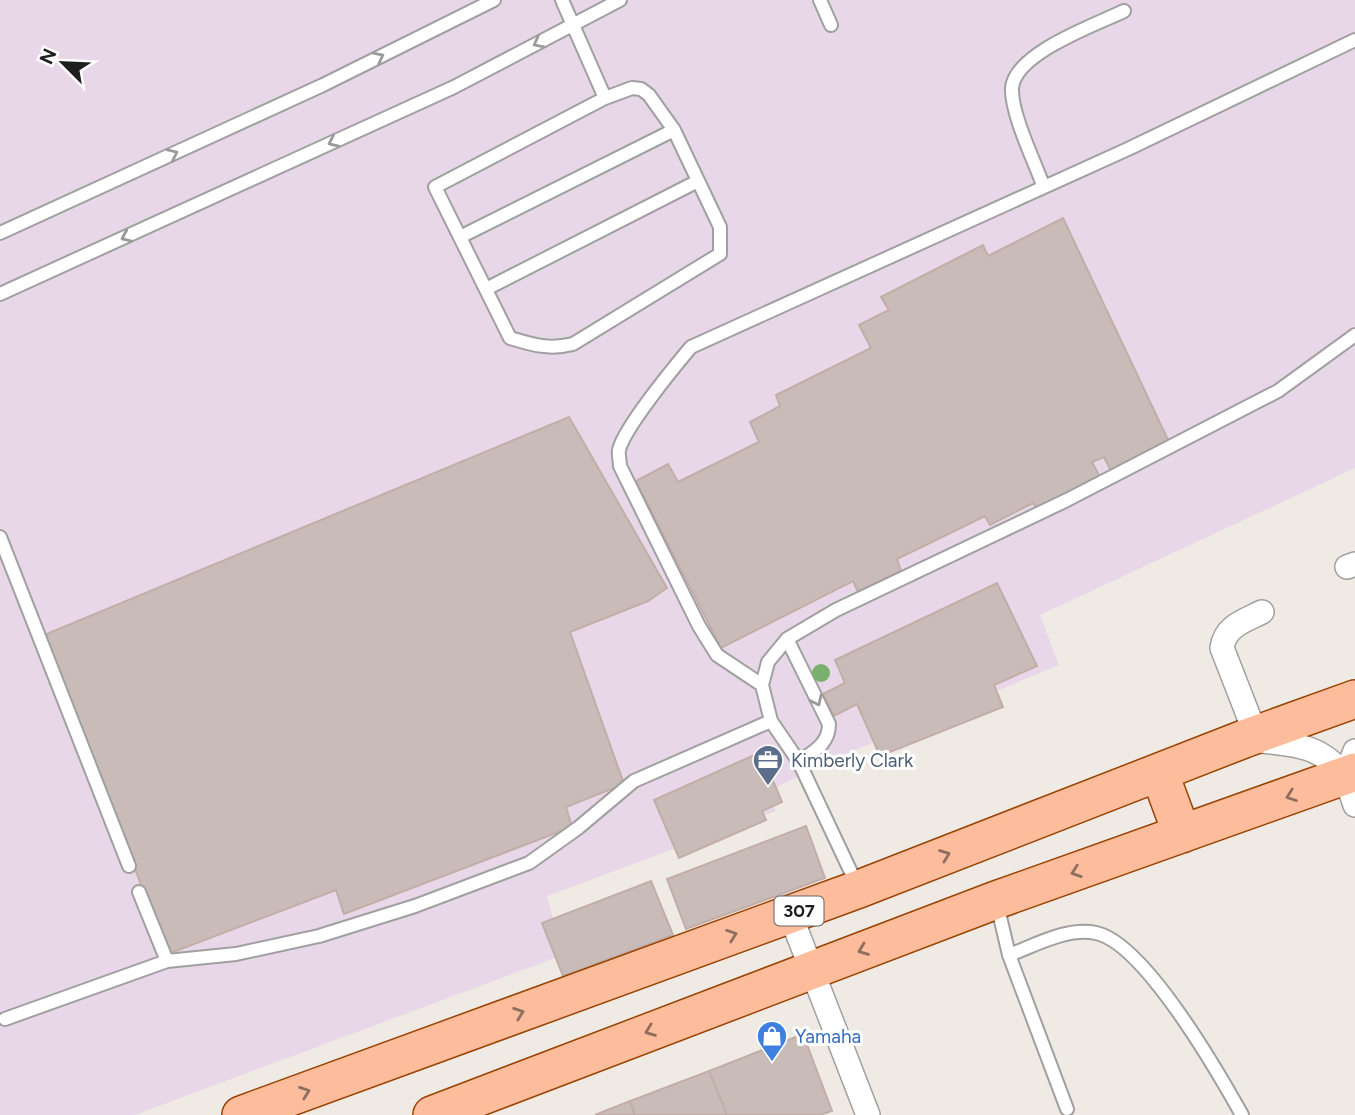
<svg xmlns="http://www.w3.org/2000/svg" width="1355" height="1115" viewBox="0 0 1355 1115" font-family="Figtree,sans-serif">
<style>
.industrial{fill:#e8d7e9}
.building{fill:#c8bbb8;stroke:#c2ada7;stroke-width:2}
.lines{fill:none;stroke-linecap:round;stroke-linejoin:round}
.lane-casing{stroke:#a0a0a0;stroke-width:16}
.street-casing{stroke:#a0a0a0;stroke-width:26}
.primary-casing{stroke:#9a4300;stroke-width:40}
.lane{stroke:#fff;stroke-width:12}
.street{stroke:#fff;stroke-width:23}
.primary{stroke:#fdbd9d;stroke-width:37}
.tree{fill:#7baf6d}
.oneway{stroke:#9a9a9a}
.oneway2{stroke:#8e6e5e}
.labels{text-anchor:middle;stroke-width:6;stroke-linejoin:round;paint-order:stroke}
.shield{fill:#fff;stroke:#626262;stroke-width:2}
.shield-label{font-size:18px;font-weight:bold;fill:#1f1f1f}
.service-label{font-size:19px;fill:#4e5e75;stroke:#fff;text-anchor:start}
.shop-label{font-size:19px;fill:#366cbe;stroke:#fff;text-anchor:start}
</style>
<rect width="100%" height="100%" fill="#f0eae5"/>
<path class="industrial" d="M 0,0 L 1355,0 L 1355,468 L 1040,615 L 1059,665 L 827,762 L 769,791 L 776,811 L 547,896 L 563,955 L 135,1115 L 0,1115 Z"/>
<path class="building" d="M 1063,218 L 1170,444 L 1112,473 L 1104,457 L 1092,462 L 1101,479 L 1038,511 L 1033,503 L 990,525 L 985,516 L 897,559 L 901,571 L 858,592 L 853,581 L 721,648 L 636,481 L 668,464 L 678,482 L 759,442 L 750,422 L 780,406 L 776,395 L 871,348 L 859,325 L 889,310 L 881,297 L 983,245 L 988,256 Z
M 569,417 L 667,588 L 648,601 L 570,632 L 624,784 L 566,807 L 572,827 L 344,914 L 336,890 L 168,954 L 44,635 Z
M 997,583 L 1037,666 L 994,685 L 1003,707 L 880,756 L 857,704 L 834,716 L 823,694 L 845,683 L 835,660 Z
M 761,752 L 782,802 L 762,811 L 766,820 L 679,858 L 654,800 Z
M 806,826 L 825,878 L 686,929 L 667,879 Z
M 651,881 L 673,935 L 563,976 L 542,923 Z
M 803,1034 L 832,1111 L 820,1115 L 727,1115 L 709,1071 Z
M 709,1071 L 727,1115 L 635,1115 L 630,1101 Z
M 630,1101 L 635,1115 L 595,1115 Z"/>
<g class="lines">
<g class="lane-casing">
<path id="lane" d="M 562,0 L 605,98
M 820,0 L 831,25
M 632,88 L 641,89 L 649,95 L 674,130 L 720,227 L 720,254 L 573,344 C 549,350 533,345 510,338 L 435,187 L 605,98 Z
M 1043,185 C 1034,160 1011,114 1012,88 C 1015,53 1095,25 1124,11
M 0,233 L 323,85 L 494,0
M 460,237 L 674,130
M 486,289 L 698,181
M 0,294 L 454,87 L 620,0
M 0,537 L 129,866
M 787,639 L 829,724 C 829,744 814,751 799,762
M 762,685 L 717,655 L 699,626 L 620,466 C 620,461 618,454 619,450 C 624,428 675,366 691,347 L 1128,149 L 1355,40
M 858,887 L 799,762 L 771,721 L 762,685 L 768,662 L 787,639 L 836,610 L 1067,500 L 1278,391 L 1355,335
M 139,892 L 167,961
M 997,904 L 1009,955 L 1067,1109
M 1009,955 C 1036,945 1067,927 1096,933 C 1144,943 1218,1072 1242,1115
M 5,1019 L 167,961 L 236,954 L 319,936 L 415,906 L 529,863 L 578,828 L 634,781 L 771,721"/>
</g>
<g class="street-casing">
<path id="street" d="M 1347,567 L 1355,564
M 1256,735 L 1222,648 C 1225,626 1244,621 1262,612
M 1254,740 C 1294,745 1318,743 1345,776 L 1355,751
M 1345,776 L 1355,805
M 790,914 L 868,1115"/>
</g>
<g class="primary-casing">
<path id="primary" d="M 1159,772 L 1182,834
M 241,1115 L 859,889 L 1244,739 L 1355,699
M 432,1115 L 996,900 L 1355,772"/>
</g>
<use href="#lane" class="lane"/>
<use href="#street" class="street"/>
<use href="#primary" class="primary"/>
</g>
<circle class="tree" cx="821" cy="673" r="9"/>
<defs><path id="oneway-chevron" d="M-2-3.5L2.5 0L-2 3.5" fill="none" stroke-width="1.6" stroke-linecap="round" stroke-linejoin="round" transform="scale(1.75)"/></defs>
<g class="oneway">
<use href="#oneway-chevron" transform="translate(538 43) rotate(153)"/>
<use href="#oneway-chevron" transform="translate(379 57) rotate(-27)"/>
<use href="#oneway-chevron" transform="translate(333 142) rotate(155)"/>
<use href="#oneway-chevron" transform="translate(173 154) rotate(-25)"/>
<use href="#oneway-chevron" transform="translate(126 237) rotate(156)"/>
<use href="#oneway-chevron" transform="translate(817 701) rotate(64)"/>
</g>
<g class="oneway2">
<use href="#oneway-chevron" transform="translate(1291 796) rotate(160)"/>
<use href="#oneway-chevron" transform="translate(945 855) rotate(-21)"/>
<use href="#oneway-chevron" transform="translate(1076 872) rotate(161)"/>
<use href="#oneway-chevron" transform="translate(732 935) rotate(-20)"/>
<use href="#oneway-chevron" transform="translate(863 950) rotate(159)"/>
<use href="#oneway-chevron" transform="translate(519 1013) rotate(-20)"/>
<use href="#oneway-chevron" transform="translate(650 1031) rotate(159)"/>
<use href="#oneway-chevron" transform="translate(305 1092) rotate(-20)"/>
</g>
<defs>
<g id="office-pin" transform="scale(1.575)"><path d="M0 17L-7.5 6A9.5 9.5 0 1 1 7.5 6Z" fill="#5c6f8a" stroke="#fff"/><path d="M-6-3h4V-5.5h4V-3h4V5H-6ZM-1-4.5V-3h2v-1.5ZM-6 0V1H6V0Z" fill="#fff"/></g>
<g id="shop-pin" transform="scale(1.575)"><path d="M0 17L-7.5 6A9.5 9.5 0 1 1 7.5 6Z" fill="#3f7fe0" stroke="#fff"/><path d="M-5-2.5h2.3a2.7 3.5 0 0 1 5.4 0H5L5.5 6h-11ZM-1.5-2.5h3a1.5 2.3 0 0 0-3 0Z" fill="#fff"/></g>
</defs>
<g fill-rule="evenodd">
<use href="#office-pin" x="768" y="760"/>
<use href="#shop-pin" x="772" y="1036"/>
</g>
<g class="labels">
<rect class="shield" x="774.5" y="896.5" width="49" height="29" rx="5"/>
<g class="shield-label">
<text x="799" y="917">307</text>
</g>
<g class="service-label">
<text x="791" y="767">Kimberly Clark</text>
</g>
<g class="shop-label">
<text x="795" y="1043">Yamaha</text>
</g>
</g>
<g transform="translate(63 63) rotate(294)" stroke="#ffffff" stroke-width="5" paint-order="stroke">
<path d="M0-5L12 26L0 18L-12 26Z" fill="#1f1f1f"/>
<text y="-10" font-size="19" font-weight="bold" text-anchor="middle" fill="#1f1f1f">N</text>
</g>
</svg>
